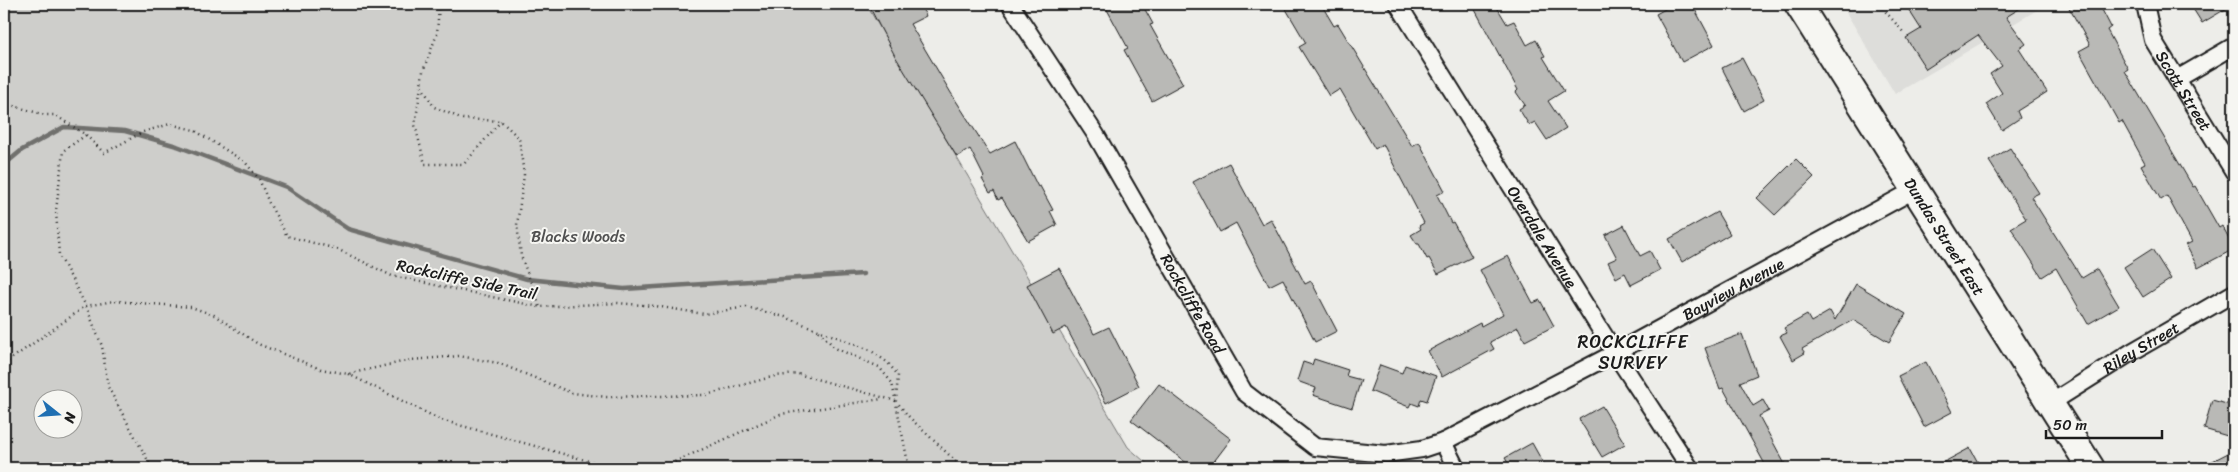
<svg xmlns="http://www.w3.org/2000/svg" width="2238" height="472" viewBox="0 0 2238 472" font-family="Sriracha,sans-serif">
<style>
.built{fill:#ddddda}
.green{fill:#cececb;stroke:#757574;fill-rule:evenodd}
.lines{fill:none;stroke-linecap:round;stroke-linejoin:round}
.stream{stroke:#6f6f6d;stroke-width:4.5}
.building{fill:#b9b9b6;stroke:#1c1c1c}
.minor-casing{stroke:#1c1c1c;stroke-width:20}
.primary-casing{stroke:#1c1c1c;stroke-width:30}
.path{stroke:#1c1c1c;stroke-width:2.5;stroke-dasharray:1 4;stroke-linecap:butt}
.minor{stroke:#f6f6f2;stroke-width:16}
.primary{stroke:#f6f6f2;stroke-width:26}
.labels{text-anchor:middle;stroke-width:4;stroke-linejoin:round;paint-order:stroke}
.street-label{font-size:16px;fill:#1c1c1c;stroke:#f6f6f2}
.park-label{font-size:16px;fill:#515151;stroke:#f6f6f2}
.neighbourhood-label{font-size:18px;letter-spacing:1px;fill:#1c1c1c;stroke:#f6f6f2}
</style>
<rect width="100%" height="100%" fill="#edede9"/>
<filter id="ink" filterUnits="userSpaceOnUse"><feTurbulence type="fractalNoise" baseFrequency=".02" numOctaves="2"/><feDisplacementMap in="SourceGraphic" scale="10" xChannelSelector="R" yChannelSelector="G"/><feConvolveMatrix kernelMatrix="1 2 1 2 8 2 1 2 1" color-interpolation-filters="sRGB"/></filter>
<g filter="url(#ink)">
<path class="built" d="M 1841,4 L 2047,4 L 1895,94 Z"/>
<path class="green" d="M 4,4 L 866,4 L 1128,447 L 1152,468 L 4,468 ZM 42,400 L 72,400 L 72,430 L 42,430 Z"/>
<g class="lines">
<path class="stream" d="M 4,165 L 22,150 L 64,127 L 125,131 L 177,146 L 286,187 L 348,229 L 527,279 L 624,289 L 863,274"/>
</g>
<path class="building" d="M 868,4 L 920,4 L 926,16 L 910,24 L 951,93 L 990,154 L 1015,141 L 1038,187 L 1040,186 L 1053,210 L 1050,211 L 1057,225 L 1028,241 L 1002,198 L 998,200 L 994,191 L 990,193 L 982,179 L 984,177 L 970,149 L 957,157 L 895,56 Z
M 1104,4 L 1142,4 L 1153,24 L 1150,25 L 1183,84 L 1152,101 L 1124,50 L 1128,48 Z
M 1283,4 L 1321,4 L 1334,26 L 1338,24 L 1412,146 L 1419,142 L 1445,191 L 1437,195 L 1451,223 L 1453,222 L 1472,257 L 1438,274 L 1429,258 L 1427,259 L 1419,244 L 1417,244 L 1411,235 L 1421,229 L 1419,226 L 1424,223 L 1383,144 L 1375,149 L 1340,89 L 1329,96 L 1299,47 L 1306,43 Z
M 1472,4 L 1495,4 L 1507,24 L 1514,21 L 1527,45 L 1536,40 L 1545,56 L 1543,57 L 1564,91 L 1548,101 L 1566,128 L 1547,140 L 1535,122 L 1529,125 L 1519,109 L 1525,105 L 1516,92 L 1518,90 Z
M 1674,4 L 1692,4 L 1714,45 L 1682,62 L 1656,14 Z
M 1905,4 L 2027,4 L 2006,17 L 2026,44 L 2019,49 L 2047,92 L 2017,111 L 2020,118 L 2002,130 L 1986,104 L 2002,93 L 1990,74 L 2002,66 L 1978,35 L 1926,69 L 1906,38 L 1921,29 Z
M 2067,4 L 2099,4 L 2111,27 L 2107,30 L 2128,69 L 2125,71 L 2193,187 L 2195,186 L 2219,228 L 2222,226 L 2234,249 L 2198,268 L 2186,245 L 2192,242 L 2167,196 L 2161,200 L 2141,165 L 2145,163 L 2122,121 L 2119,123 L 2079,51 L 2090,45 Z
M 2190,4 L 2234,4 L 2202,23 Z
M 1742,58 L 1764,100 L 1744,111 L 1722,68 Z
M 2010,148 L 2039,193 L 2031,197 L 2082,278 L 2097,269 L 2119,306 L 2088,324 L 2056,268 L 2042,277 L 2011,228 L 2026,219 L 1989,161 Z
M 1796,159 L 1814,177 L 1775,215 L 1757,198 Z
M 1229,163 L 1262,224 L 1271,219 L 1305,284 L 1311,281 L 1337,331 L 1315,342 L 1283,279 L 1269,286 L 1236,223 L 1220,232 L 1193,182 Z
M 1717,212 L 1730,234 L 1682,262 L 1669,239 Z
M 1624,225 L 1640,256 L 1650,251 L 1660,270 L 1631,285 L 1625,273 L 1616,278 L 1608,262 L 1617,258 L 1605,235 Z
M 2152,249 L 2171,279 L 2143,297 L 2124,267 Z
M 1508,256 L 1533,303 L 1540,300 L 1554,326 L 1525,341 L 1518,327 L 1490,342 L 1494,349 L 1442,377 L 1428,351 L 1480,323 L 1481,326 L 1503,314 L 1480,270 Z
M 1059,268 L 1094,334 L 1109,327 L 1139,386 L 1106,403 L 1066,327 L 1053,334 L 1027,285 Z
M 1856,284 L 1906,314 L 1889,342 L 1853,320 L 1802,349 L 1805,353 L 1793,360 L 1780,336 L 1787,333 L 1784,328 L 1807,315 L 1811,322 L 1830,311 L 1835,320 Z
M 1742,334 L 1757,375 L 1740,382 L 1753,406 L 1763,400 L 1769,411 L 1759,416 L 1787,468 L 1767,468 L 1723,388 L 1720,389 L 1705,348 Z
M 1314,359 L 1348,370 L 1346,376 L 1361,380 L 1352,408 L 1313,395 L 1316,388 L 1297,381 L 1303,362 L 1312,365 Z
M 1926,362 L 1952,412 L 1924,427 L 1898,376 Z
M 1380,365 L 1402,373 L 1405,365 L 1436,376 L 1427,401 L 1421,399 L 1419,406 L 1411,403 L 1409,407 L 1370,391 Z
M 1159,384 L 1231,439 L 1209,468 L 1193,468 L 1131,420 Z
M 2212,400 L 2234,406 L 2234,438 L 2204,429 Z
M 1602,406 L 1625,444 L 1602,457 L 1579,419 Z
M 1532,443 L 1546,468 L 1511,468 L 1505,458 Z
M 1970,448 L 1981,468 L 1933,468 Z
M 2234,450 L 2234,468 L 2199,468 Z"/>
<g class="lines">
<g class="minor-casing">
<g id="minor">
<path id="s1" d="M 1010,4 L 1096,135 L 1244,392 L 1315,447 L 1386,454 L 1422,449 L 1443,442 L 1615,353 L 1916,189"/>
<path id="s2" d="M 1398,4 L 1615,353 L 1690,468"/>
<path id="s3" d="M 2145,4 L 2153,40 L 2234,172"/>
<path d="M 2177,79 L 2234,46"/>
<path id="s4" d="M 2049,404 L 2130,353 L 2234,293"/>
<path d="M 1443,442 L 1456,468"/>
</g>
</g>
<g class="primary-casing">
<g id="primary">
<path id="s5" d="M 1798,4 L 2091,468"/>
</g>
</g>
<path class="path" d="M 439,4 L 437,34 L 423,71 L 421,85 L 434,107 L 463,119 L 501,121 L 519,138 L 524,175 L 517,225 L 521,256 L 540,307
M 1879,4 L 1904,33
M 421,86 L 415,125 L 425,164 L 464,164 L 501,121
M 4,103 L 45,115 L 55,115 L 86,135 L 63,151 L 56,211 L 59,255 L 86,306 L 102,346 L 108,387 L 152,468
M 86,135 L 104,153 L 143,132 L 170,124 L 194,130 L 245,162 L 259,179 L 269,203 L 287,236 L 337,249 L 392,276 L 540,307 L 617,303 L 655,306 L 704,314 L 746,307 L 785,317 L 870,350 L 887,362 L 898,375 L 896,401 L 910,418 L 963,468
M 819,331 L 835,348 L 879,367 L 892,383 L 909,468
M 4,364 L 86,306 L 114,301 L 191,307 L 214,315 L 258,344 L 321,369 L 348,374 L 411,360 L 459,356 L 498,363 L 572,393 L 607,397 L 706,395 L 775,376 L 798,374 L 896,401
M 348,374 L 441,420 L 614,468
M 661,468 L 781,414 L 882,399"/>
<use href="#minor" class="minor"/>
<use href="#primary" class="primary"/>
</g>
</g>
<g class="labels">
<g class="street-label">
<text dy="6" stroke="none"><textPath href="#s3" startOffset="96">Scott Street</textPath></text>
<text dy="6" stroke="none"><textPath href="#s5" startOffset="275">Dundas Street East</textPath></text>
<text dy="6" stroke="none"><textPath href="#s2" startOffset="274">Overdale Avenue</textPath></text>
<text transform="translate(467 279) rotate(12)" y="6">Rockcliffe Side Trail</text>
<text dy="6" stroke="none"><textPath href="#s1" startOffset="1001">Bayview Avenue</textPath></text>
<text dy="6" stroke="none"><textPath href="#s1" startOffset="351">Rockcliffe Road</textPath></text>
<text dy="6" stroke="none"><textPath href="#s4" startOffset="108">Riley Street</textPath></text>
</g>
<g class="park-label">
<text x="578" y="242">Blacks Woods</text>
</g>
<g class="neighbourhood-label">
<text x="1633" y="348">ROCKCLIFFE<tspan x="1633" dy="21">SURVEY</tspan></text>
</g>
</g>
<rect width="2238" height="472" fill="none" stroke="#f6f6f2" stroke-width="20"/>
<rect x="10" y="10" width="2218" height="452" fill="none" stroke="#1c1c1c" stroke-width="2" filter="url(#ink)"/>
<g transform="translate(58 414) rotate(107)"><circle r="24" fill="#f6f6f2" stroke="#9f9f9c"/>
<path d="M0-4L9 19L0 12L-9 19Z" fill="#1f6fb2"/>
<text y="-8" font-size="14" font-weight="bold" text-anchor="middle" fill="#1c1c1c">N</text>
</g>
<path d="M2046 430v8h116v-8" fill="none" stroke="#1c1c1c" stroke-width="2.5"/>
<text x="2053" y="430" font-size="15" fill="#1c1c1c" stroke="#f6f6f2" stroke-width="4" paint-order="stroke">50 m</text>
</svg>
